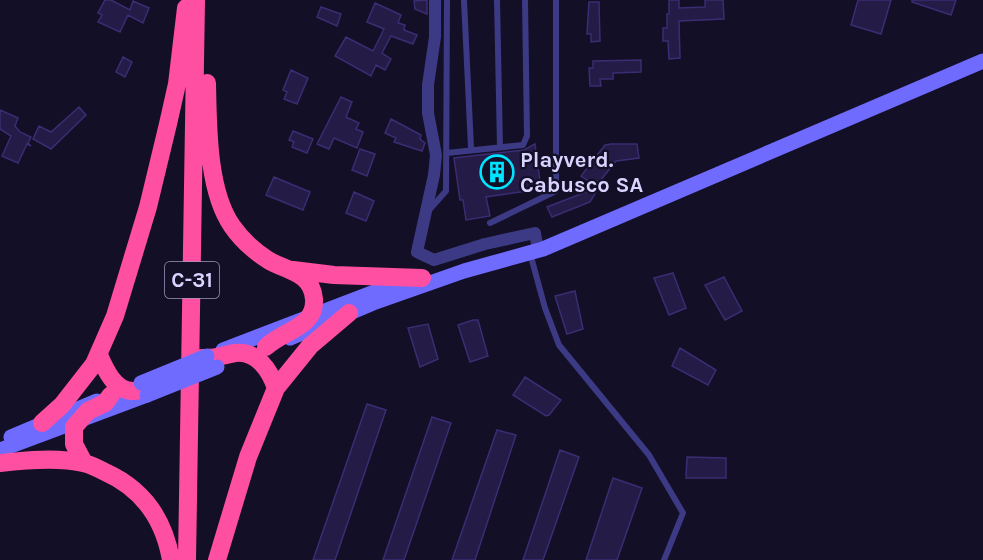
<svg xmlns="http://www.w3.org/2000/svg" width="983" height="560" viewBox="0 0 983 560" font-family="Karla,sans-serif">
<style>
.building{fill:#241b47;stroke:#3b2d73;stroke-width:1.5}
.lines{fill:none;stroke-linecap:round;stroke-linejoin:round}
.lane{stroke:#3d3a85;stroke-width:6}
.street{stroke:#3d3a85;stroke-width:12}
.secondary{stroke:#6f6bff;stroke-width:15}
.highway{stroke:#ff4fa3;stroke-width:18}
.secondary-bridge{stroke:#6f6bff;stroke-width:15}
.labels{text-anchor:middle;stroke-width:4.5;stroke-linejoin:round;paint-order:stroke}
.shield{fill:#130f26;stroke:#9e99be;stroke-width:1.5}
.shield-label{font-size:21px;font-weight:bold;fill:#d9d4ff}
.poi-label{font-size:22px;font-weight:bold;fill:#d9d4ff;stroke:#130f26;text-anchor:start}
</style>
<rect width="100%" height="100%" fill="#130f26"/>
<path class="building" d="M 105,0 L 111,0 L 130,10 L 133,1 L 149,8 L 143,23 L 128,15 L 120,32 L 98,22 L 102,15 L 98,13 Z
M 427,0 L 427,14 L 415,9 L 414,1 Z
M 669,0 L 679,0 L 679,8 L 705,7 L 705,0 L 723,0 L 724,19 L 679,21 L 680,58 L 669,59 L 668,41 L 663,41 L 663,28 L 667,28 L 667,14 L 669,14 Z
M 858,0 L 891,0 L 881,34 L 851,25 Z
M 912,0 L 956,0 L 951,15 L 912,2 Z
M 589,2 L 599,2 L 600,41 L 591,42 L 591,34 L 587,34 Z
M 375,3 L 401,15 L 398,23 L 405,25 L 404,30 L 417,35 L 413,44 L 391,36 L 382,53 L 391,59 L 385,70 L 376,65 L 371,76 L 335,56 L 346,37 L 373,51 L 384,29 L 367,22 Z
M 321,7 L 341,14 L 337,26 L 317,17 Z
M 123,57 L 132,62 L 125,77 L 116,72 Z
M 641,60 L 641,72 L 613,73 L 613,79 L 600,79 L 601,86 L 590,86 L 589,68 L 593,68 L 593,61 Z
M 291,70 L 308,78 L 297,104 L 284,99 L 287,92 L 283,90 Z
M 341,97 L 352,102 L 346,117 L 359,123 L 356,129 L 363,132 L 357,148 L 334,138 L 329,149 L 317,144 Z
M 79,107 L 86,115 L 51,149 L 33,139 L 39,126 L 51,132 Z
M 0,110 L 18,118 L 15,126 L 20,132 L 31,137 L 28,143 L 31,146 L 27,144 L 18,163 L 2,156 L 11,136 L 0,129 Z
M 391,119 L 421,135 L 420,139 L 425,143 L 422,151 L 394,142 L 396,138 L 385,133 Z
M 293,131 L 313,139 L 307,153 L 292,147 L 294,142 L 289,140 Z
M 535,144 L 541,189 L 486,197 L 490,216 L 466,220 L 463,200 L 460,200 L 454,158 L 524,150 Z
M 611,144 L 637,144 L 639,158 L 616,161 L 600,181 L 590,182 L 581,176 L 605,145 Z
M 360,149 L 375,154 L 367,176 L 352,170 Z
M 274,177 L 310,192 L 303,210 L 266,195 Z
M 599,187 L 590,202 L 552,217 L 547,207 Z
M 354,192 L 374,201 L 366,221 L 346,213 Z
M 673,273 L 686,308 L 669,315 L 654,278 Z
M 724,277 L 742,311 L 725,320 L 705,285 Z
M 575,291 L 583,329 L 567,334 L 555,296 Z
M 473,320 L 478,320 L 488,356 L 470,362 L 458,325 Z
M 428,324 L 438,359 L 420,367 L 408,328 Z
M 680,348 L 716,370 L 708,385 L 672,366 Z
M 525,377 L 561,400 L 549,415 L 546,416 L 513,395 Z
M 367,404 L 386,410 L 335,560 L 313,560 Z
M 432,417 L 451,423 L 404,560 L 383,560 Z
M 497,430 L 516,435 L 475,560 L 452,560 Z
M 560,450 L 579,457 L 543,560 L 523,560 Z
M 687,457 L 726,458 L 726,478 L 686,478 Z
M 613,478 L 642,488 L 617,560 L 586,560 Z"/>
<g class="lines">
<path class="lane" d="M 464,0 L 471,148
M 497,0 L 500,147
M 447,153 L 523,145 L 527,136 L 525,0
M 430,209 L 446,191 L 447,0
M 490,223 L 556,191 L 556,0
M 530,253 L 545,308 L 559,345 L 649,455 L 683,513 L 664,560"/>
<path class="street" d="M 435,0 L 435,37 L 428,85 L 428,113 L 436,155 L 434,175 L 417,252 L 434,260 L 485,244 L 535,233 L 538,250"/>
<path class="secondary" d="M 290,338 L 373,303 L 464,271 L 543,249 L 983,61
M 223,350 L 390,286 L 409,281
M 11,437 L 97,401
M 0,450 L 147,395"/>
<path class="highway" d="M 207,83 C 208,125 207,190 232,226 C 241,239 254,251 268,260 C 286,271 312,272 314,299 C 316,328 283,330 266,347
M 293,270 L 334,275 L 422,278
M 99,355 C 105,369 115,392 134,391 C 143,390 153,384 161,382
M 202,358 C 218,359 222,355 235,353 C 257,350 270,371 276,388
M 42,423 L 62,405 L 94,364 L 115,316 L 148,207 L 168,124 L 177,84 L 186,8
M 0,463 C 26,460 58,457 83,463 C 91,464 98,469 105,472 C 143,489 164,519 171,560
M 84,463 L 74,444 L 74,427 L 88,411 L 105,403 L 111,395
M 187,560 L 196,0
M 217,560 L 248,457 L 276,388 L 310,346 L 349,313"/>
<path class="secondary-bridge" d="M 141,383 L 207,356
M 147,395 L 217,367"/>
</g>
<defs>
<g id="building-ring" transform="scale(1.725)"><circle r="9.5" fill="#130f26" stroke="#00e5ff" stroke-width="1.5"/><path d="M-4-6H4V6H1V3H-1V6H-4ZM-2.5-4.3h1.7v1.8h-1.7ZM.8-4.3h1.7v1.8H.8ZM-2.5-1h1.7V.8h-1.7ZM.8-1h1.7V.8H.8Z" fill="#00e5ff"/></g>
</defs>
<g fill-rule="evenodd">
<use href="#building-ring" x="497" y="172"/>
</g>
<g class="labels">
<rect class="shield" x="165" y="262" width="54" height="36" rx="4.5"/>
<g class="shield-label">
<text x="192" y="287">C-31</text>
</g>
<g class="poi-label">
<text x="520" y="167">Playverd.<tspan x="520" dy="25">Cabusco SA</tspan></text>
</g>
</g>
</svg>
